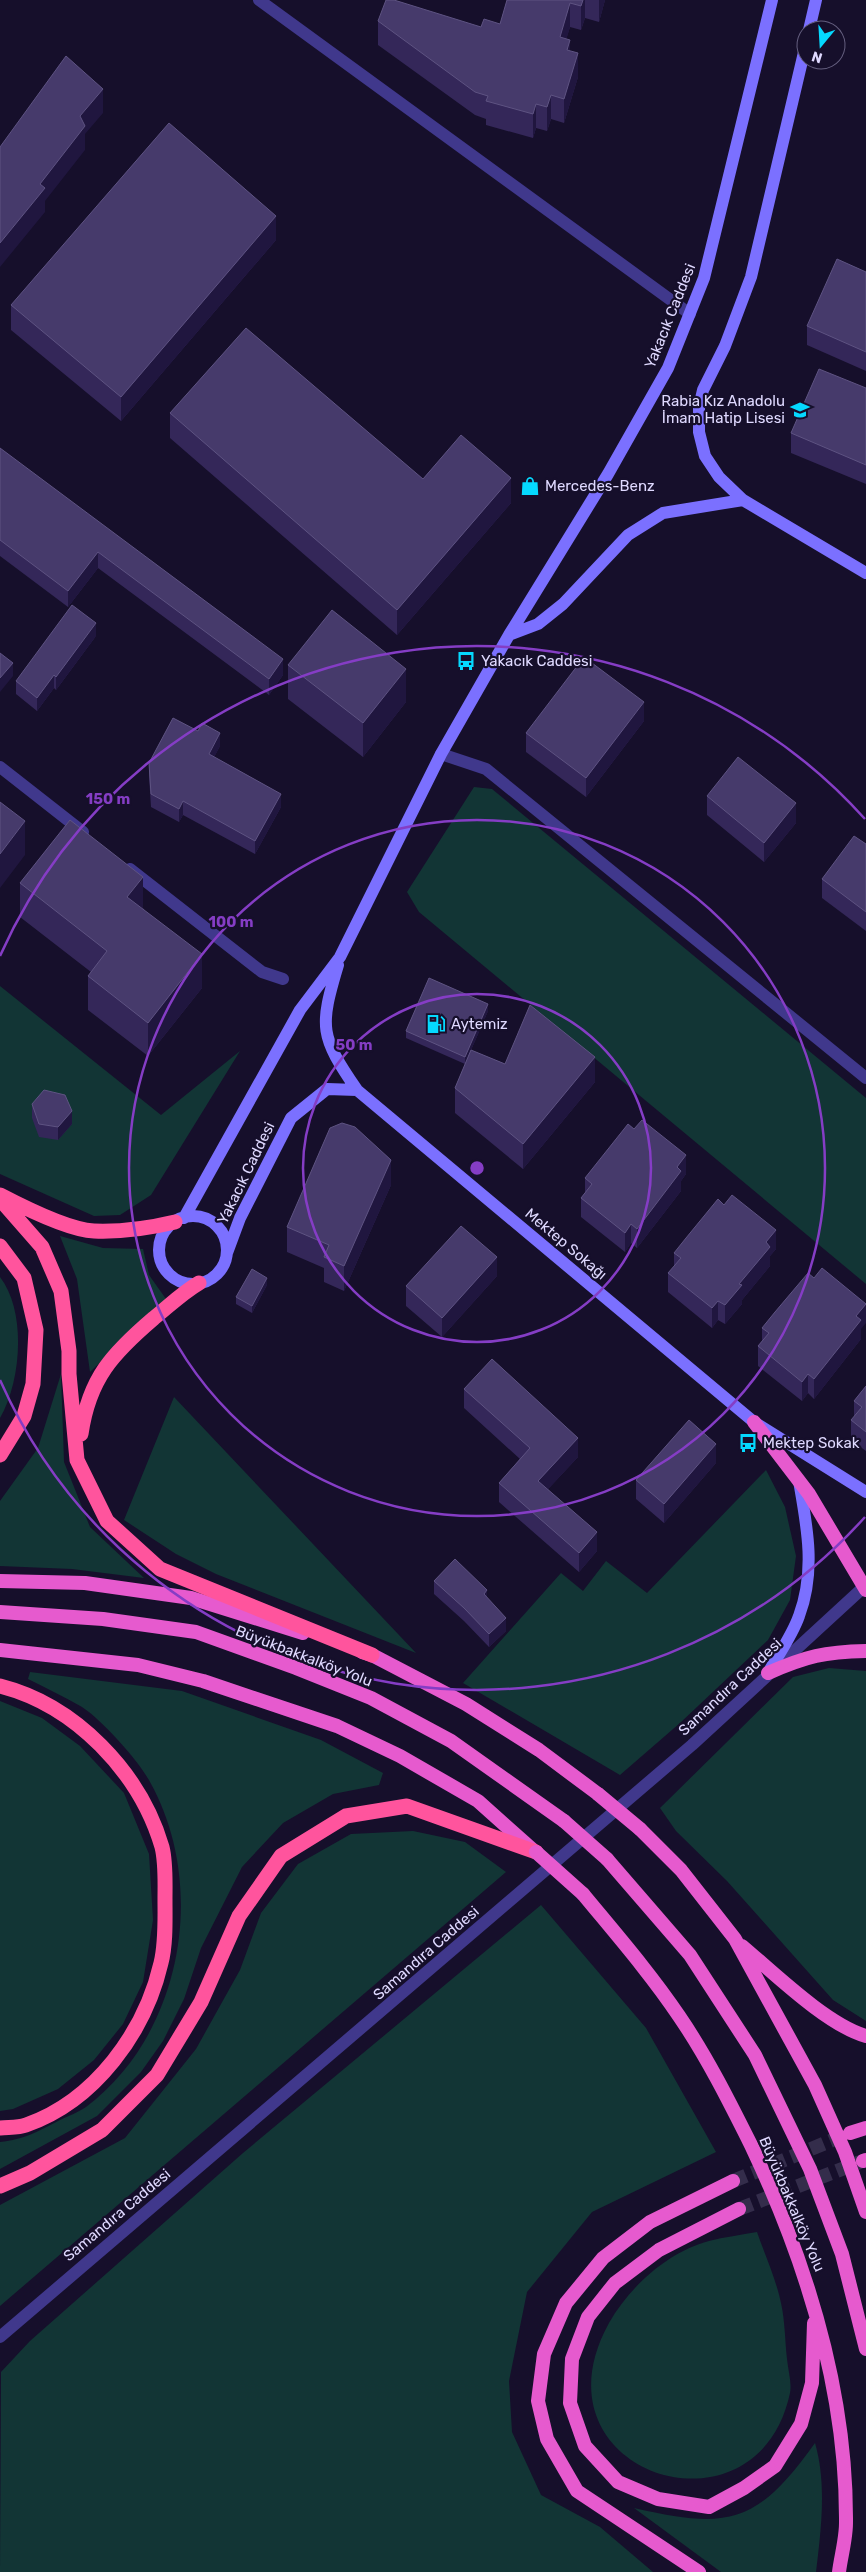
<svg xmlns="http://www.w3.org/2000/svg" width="866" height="2572" viewBox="0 0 866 2572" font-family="Rubik,sans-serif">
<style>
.green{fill:#123535}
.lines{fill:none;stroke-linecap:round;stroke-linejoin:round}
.trunk-tunnel{stroke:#342d4b;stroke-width:14;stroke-dasharray:14 7;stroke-linecap:butt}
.minor{stroke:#40388c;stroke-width:12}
.tertiary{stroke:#40388c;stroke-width:12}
.secondary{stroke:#7b70ff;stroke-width:12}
.trunk{stroke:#e65ace;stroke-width:14}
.motorway{stroke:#ff549d;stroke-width:15}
.trunk-bridge{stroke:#e65ace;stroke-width:14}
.wall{fill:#342759}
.shaded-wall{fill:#20163f}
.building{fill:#463a6b;stroke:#5e5382}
.ring{fill:none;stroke:#853dc5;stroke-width:2.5}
.labels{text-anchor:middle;stroke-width:4.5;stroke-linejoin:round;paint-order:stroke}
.street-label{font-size:15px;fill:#dfd9ff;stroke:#160f2b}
.poi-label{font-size:15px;fill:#dfd9ff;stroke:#160f2b;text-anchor:start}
.centre{fill:#853dc5;stroke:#160f2b;stroke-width:2.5}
.ring-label{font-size:15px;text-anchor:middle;font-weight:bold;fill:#853dc5;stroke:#160f2b;stroke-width:4.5;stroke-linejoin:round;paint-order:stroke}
</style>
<rect width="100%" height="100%" fill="#160f2b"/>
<path class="green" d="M 474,787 L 492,789 L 866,1098 L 866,1284 L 419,912 L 407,892 Z
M 0,986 L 161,1115 L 240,1051 L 151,1195 L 120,1215 L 94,1216 L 0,1174 Z
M 60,1236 L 103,1248 L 143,1249 L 149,1275 L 166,1299 L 90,1372 L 77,1279 Z
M 0,1277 C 27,1312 21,1382 0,1418 Z
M 61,1374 L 64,1462 L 90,1527 L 144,1578 L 72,1569 L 0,1566 L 0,1501 L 38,1448 Z
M 174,1397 L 416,1653 L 216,1574 L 176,1554 L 124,1520 Z
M 766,1470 L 785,1507 L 796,1556 L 790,1600 L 768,1640 L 680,1723 L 620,1775 L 463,1683 L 561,1573 L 583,1591 L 606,1561 L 647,1593 Z
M 829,1668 L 866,1671 L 866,2021 L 833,2000 L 727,1881 L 676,1831 L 660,1808 L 793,1677 Z
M 30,1672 L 182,1691 L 321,1740 L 383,1773 L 379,1785 L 333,1794 L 283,1823 L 242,1867 L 201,1948 L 184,1999 L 163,2041 L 141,2072 L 97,2116 L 0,2169 L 0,2142 C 25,2139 37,2132 60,2120 C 68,2116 79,2112 86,2107 C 183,2034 208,1886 150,1782 C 139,1761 102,1720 82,1707 C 65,1697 46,1688 28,1679 Z
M 0,1701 L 42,1718 L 80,1746 L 124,1793 L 149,1854 L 153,1920 L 143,1982 L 123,2024 L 94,2060 L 58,2089 L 13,2109 L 0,2111 Z
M 413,1831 L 465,1842 L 506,1872 L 0,2306 L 0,2205 L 125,2138 L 196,2049 L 240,1970 L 261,1913 L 298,1864 L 351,1834 Z
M 541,1905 L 646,2028 L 716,2152 L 592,2212 L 527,2292 L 509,2381 L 512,2432 L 541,2495 L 600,2527 L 653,2572 L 0,2572 L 1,2372 L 30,2341 L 243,2153 Z
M 757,2232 C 765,2255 776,2279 781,2303 C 785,2321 785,2341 787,2359 C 788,2370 792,2383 790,2393 C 757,2548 526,2473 609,2323 C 630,2286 668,2252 709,2241 C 724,2237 741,2235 757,2232 Z
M 815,2443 C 827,2484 821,2530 816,2572 L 721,2572 L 634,2508 C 729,2530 757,2524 815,2443 Z"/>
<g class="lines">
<path class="trunk-tunnel" d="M 733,2181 L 850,2133
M 739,2209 L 860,2162"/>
<path class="minor" d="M 259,0 L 690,314
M 441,754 L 486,769 L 866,1078
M 0,767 L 83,832
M 130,869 L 262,972 L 283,979"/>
<path class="tertiary" d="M 0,2337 L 692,1745 L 866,1585"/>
<path class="secondary" d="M 809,30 L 816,0
M 806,44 L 751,277 L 725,346 L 703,390 L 699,407 L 699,432 L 705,456 L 719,477 L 743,500 L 866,573
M 509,635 L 538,624 L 563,604 L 628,535 L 663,513 L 743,500
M 338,965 C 319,1028 320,1036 357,1090 L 754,1422 L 866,1492
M159 1250a34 34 0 1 1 68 0a34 34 0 1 1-68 0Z
M 184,1218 L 300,1010 L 340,957 L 441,754 L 509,635 L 608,474 L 668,368 L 704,278 L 772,0
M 227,1253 L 240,1218 L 291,1118 L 327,1089 L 357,1090
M 768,1673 C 778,1655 792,1636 799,1616 C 816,1571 807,1526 799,1481"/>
<path class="trunk" d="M 754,1422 L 809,1494 L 866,1590
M 0,1581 L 85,1583 L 191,1598 L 303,1633
M 0,1612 L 103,1619 L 196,1632 L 296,1668 L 371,1698 L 451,1741 L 564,1821
M 0,1650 L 138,1665 L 203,1681 L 337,1726 L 400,1756 L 478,1801 L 534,1851
M 362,1652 L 372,1655 L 466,1704 L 539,1750 L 598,1794
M 768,1673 C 807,1656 824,1652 866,1651
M 640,1829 L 681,1870 L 735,1939 L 815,2085 L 845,2152 L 866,2212
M 607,1859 L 690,1955 L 755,2055 L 810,2169 L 842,2254 L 866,2349
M 583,1894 C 616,1934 650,1973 679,2016 C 707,2057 729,2101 751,2145 C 807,2263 847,2391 846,2523 C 846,2539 841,2556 839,2572
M 742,1946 C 774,1973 827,2025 866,2036
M 850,2133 L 866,2128
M 863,2161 L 866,2160
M 739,2209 L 659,2250 L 615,2283 L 588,2317 L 572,2359 L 570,2403 L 585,2446 L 618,2482 L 658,2499 L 709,2507 L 744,2488 L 775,2466 L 801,2424 L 812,2383 L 814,2323
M 699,2572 L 577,2491 L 547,2439 L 538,2401 L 544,2354 L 566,2303 L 603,2258 L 650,2222 L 733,2181"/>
<path class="motorway" d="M 0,1195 C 23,1207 69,1230 94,1231 C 121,1232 150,1228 175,1222
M 0,1199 L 42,1247 L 61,1291 L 69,1351 L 69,1374 L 77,1460 L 107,1521 L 160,1569 L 372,1655
M 0,1246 L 24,1278 L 36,1330 L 33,1384 L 24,1416 L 0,1455
M 81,1434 C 89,1378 113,1353 154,1318 C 169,1306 182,1293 199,1283
M 0,1686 C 75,1705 140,1772 162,1847 C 166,1863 165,1883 165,1899 C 165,1920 166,1943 161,1963 C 145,2032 95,2101 26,2125 C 18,2128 8,2127 0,2128
M 0,2186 L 30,2173 L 102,2130 L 157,2075 L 201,2002 L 239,1916 L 281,1856 L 346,1816 L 407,1806 L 536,1852"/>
<path class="trunk-bridge" d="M 598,1794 L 640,1829
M 564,1821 L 607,1859
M 536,1852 L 583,1894"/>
</g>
<path class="wall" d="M 507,0 L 605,0 L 599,22 L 585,18 L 581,30 L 570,27 L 566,39 L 578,77 L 564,123 L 551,119 L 547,131 L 536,128 L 533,138 L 486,125 L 486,119 L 475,115 L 378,45 L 378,21 L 481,27 L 500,24 Z
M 276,240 L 121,421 L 11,330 L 11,305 Z
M 866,272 L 866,371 L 807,345 L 807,326 Z
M 866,388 L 866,484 L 791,453 L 791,433 Z
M 170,413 L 423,479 L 511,503 L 397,635 L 170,438 Z
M 0,448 L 283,675 L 269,695 L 98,568 L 68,607 L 0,556 Z
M 96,636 L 56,690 L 54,688 L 37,711 L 16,694 L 16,681 Z
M 288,665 L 406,702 L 363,757 L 288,699 Z
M 644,721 L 586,797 L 526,752 L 526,733 Z
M 220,746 L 214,757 L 281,807 L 255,854 L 183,815 L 179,822 L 151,807 L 149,776 L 149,763 Z
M 707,796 L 796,823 L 764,862 L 707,815 Z
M 866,844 L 866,931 L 822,898 L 822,879 Z
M 20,883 L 143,908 L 202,988 L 148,1056 L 88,1010 L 88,976 L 91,972 L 20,917 Z
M 488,1011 L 471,1050 L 505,1064 L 595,1082 L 523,1169 L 455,1113 L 455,1088 L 465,1064 L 406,1038 L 406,1031 Z
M 32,1104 L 72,1124 L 58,1140 L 39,1137 L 32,1118 Z
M 686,1174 L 681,1181 L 681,1191 L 637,1248 L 631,1243 L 625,1252 L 581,1217 L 581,1198 L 585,1193 L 585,1178 Z
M 391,1185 L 344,1291 L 324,1282 L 324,1268 L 287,1252 L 287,1227 Z
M 776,1249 L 770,1256 L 770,1266 L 742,1300 L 742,1304 L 725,1324 L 718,1320 L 712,1328 L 668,1292 L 668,1273 L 674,1267 L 674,1253 Z
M 497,1276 L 442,1337 L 406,1306 L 406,1286 Z
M 267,1285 L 252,1313 L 236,1304 L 236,1297 Z
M 762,1328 L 861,1329 L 861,1339 L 814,1399 L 808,1393 L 802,1401 L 758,1366 L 758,1346 L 762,1341 Z
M 866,1386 L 866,1451 L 851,1440 L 851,1420 L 854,1417 L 854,1401 Z
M 464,1389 L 578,1457 L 548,1489 L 597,1551 L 579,1572 L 499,1502 L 499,1483 L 520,1459 L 464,1408 Z
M 716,1463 L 664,1523 L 636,1499 L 636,1480 Z
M 434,1581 L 487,1598 L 506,1631 L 489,1647 L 464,1621 L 434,1594 Z"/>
<path class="shaded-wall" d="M 583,0 L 585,0 L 585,18 L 581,30 L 581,6 Z
M 599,0 L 605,0 L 599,22 Z
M 570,3 L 570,27 L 560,61 L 560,37 Z
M 570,40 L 570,64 L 567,50 Z
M 578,53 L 578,77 L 564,123 L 564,99 Z
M 103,89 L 103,113 L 85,134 L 85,150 L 45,201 L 45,212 L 0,267 L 0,243 L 40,184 L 80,116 Z
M 551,95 L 551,119 L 547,131 L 547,107 Z
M 536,104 L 536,128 L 533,138 L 533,114 Z
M 276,216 L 276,240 L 121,421 L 121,397 Z
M 511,478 L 511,503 L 397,635 L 397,610 Z
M 98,552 L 98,568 L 68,607 L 68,591 Z
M 96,623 L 96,636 L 56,690 L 56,677 Z
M 283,659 L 283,675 L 269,695 L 269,679 Z
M 13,663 L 13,676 L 0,692 L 0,678 Z
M 406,669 L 406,702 L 363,757 L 363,723 Z
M 54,675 L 54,688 L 37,711 L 37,698 Z
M 644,702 L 644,721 L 586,797 L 586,778 Z
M 220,733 L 220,746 L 209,767 L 209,754 Z
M 281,794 L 281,807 L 255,854 L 255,841 Z
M 183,801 L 183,815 L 179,822 L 179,809 Z
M 796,803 L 796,823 L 764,862 L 764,843 Z
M 25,821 L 25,855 L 0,888 L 0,854 Z
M 143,877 L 143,911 L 127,897 Z
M 202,954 L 202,988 L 148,1056 L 148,1023 Z
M 488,1004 L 488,1011 L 465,1064 L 465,1057 Z
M 595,1057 L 595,1082 L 523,1169 L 523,1144 Z
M 72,1111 L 72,1124 L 58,1140 L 58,1127 Z
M 686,1155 L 686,1174 L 681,1181 L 681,1191 L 637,1248 L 637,1229 L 677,1167 Z
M 391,1160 L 391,1185 L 344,1291 L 344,1266 Z
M 631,1224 L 631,1243 L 625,1252 L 625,1233 Z
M 776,1230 L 776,1249 L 770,1256 L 770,1266 L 742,1300 L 742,1304 L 725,1324 L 725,1305 L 766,1242 Z
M 497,1257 L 497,1276 L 442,1337 L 442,1318 Z
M 267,1278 L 267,1285 L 252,1313 L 252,1306 Z
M 718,1301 L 718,1320 L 712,1328 L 712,1308 Z
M 866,1304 L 866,1323 L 861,1329 L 861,1339 L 814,1399 L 814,1379 L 856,1316 Z
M 808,1374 L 808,1393 L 802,1401 L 802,1382 Z
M 578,1438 L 578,1457 L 538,1500 L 538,1481 Z
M 716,1444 L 716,1463 L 664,1523 L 664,1504 Z
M 597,1532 L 597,1551 L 579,1572 L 579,1553 Z
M 487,1590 L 487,1603 L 484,1594 Z
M 506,1618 L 506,1631 L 489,1647 L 489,1634 Z"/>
<path class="building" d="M 386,0 L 394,0 L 481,27 L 484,19 L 500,24 L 507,0 L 583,0 L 581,6 L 570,3 L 560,37 L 570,40 L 567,50 L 578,53 L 564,99 L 551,95 L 547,107 L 536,104 L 533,114 L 486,101 L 488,96 L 475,92 L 378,21 Z
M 66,56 L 103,89 L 80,116 L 85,126 L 40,184 L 45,188 L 0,243 L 0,147 Z
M 169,123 L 276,216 L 121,397 L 11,305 Z
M 837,259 L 866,272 L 866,352 L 807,326 Z
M 246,328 L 423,479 L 461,435 L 511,478 L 397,610 L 170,413 Z
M 819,369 L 866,388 L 866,465 L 791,433 Z
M 0,448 L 283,659 L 269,679 L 98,552 L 68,591 L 0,540 Z
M 72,605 L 96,623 L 56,677 L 54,675 L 37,698 L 16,681 Z
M 332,610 L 406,669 L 363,723 L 288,665 Z
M 0,653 L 13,663 L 0,678 Z
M 584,657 L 644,702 L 586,778 L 526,733 Z
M 173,718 L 198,731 L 202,723 L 220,733 L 209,754 L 281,794 L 255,841 L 183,801 L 179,809 L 151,794 L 149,763 Z
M 738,757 L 796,803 L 764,843 L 707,796 Z
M 0,802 L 25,821 L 0,854 Z
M 70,820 L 143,877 L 127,897 L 202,954 L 148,1023 L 88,976 L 107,951 L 20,883 Z
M 854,836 L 866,844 L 866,912 L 822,879 Z
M 429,978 L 488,1004 L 465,1057 L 406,1031 Z
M 530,1005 L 595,1057 L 523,1144 L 455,1088 L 471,1050 L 505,1064 Z
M 44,1090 L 65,1095 L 72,1111 L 58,1127 L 39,1124 L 32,1104 Z
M 642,1120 L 686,1155 L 677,1167 L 681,1171 L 637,1229 L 631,1224 L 625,1233 L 581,1198 L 592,1184 L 585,1178 L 628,1124 L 634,1129 Z
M 342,1123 L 355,1127 L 391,1160 L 344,1266 L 324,1257 L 329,1245 L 287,1227 L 330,1128 Z
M 732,1195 L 776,1230 L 766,1242 L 770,1247 L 739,1284 L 742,1285 L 725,1305 L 718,1301 L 712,1308 L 668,1273 L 681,1258 L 674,1253 L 686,1238 L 718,1199 L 724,1205 Z
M 461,1226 L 497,1257 L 442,1318 L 406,1286 Z
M 822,1268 L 866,1304 L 856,1316 L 861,1320 L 814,1379 L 808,1374 L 802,1382 L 758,1346 L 769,1333 L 762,1328 L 775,1312 L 808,1273 L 814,1278 Z
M 252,1269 L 267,1278 L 252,1306 L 236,1297 Z
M 492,1359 L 578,1438 L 538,1481 L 597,1532 L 579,1553 L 499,1483 L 530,1448 L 464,1389 Z
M 866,1386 L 866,1432 L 851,1420 L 862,1407 L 854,1401 Z
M 689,1420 L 716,1444 L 664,1504 L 636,1480 Z
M 455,1559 L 487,1590 L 484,1594 L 506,1618 L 489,1634 L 464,1608 L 434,1581 Z"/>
<g class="ring">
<circle cx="477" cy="1168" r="174"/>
<circle cx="477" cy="1168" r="348"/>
<path d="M865 1517A522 522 0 0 1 0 1380M0 956A522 522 0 0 1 865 819"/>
</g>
<defs>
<g id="school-bare" transform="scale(1.5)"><path d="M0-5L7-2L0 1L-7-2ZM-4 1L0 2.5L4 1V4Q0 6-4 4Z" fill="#05d9ff" stroke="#160f2b" stroke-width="2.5" paint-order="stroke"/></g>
<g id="shop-bare" transform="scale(1.5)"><path d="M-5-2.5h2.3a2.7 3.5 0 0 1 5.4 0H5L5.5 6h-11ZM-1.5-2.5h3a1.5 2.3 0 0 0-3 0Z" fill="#05d9ff" stroke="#160f2b" stroke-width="2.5" paint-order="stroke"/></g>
<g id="bus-bare" transform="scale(1.5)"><path d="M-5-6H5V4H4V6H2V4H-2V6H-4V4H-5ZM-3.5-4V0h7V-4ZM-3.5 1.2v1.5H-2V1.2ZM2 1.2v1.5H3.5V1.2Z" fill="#05d9ff" stroke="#160f2b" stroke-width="2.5" paint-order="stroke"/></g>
<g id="fuel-bare" transform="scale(1.5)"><path d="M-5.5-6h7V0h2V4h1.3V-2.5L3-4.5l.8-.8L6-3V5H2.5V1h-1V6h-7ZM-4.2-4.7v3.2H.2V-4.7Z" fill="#05d9ff" stroke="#160f2b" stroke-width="2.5" paint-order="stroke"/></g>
</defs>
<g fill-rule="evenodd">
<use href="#school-bare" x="800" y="410"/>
<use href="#shop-bare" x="530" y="486"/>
<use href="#bus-bare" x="466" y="661"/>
<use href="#fuel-bare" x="436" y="1024"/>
<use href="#bus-bare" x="748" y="1443"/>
</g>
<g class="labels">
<g class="street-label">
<text transform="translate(670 316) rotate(-68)" y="5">Yakacık Caddesi</text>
<text transform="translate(246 1173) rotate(-64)" y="5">Yakacık Caddesi</text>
<text transform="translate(566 1244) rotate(40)" y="5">Mektep Sokağı</text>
<text transform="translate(304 1656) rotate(21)" y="5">Büyükbakkalköy Yolu</text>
<text transform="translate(730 1687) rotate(-43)" y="5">Samandıra Caddesi</text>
<text transform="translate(426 1953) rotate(-41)" y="5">Samandıra Caddesi</text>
<text transform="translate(792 2204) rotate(67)" y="5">Büyükbakkalköy Yolu</text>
<text transform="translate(117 2215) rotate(-40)" y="5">Samandıra Caddesi</text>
</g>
<g class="poi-label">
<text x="785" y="406" text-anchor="end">Rabia Kız Anadolu<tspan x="785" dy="17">İmam Hatip Lisesi</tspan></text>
<text x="545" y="491">Mercedes-Benz</text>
<text x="481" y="666">Yakacık Caddesi</text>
<text x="451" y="1029">Aytemiz</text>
<text x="763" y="1448">Mektep Sokak</text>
</g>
</g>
<circle cx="477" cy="1168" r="8" class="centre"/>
<g class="ring-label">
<text x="108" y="804">150 m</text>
<text x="231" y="927">100 m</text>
<text x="354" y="1050">50 m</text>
</g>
<g transform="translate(821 45) rotate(198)"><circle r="24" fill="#160f2b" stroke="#666080"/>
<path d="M0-4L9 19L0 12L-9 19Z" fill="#05d9ff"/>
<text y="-8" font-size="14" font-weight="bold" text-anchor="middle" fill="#dfd9ff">N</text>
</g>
</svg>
